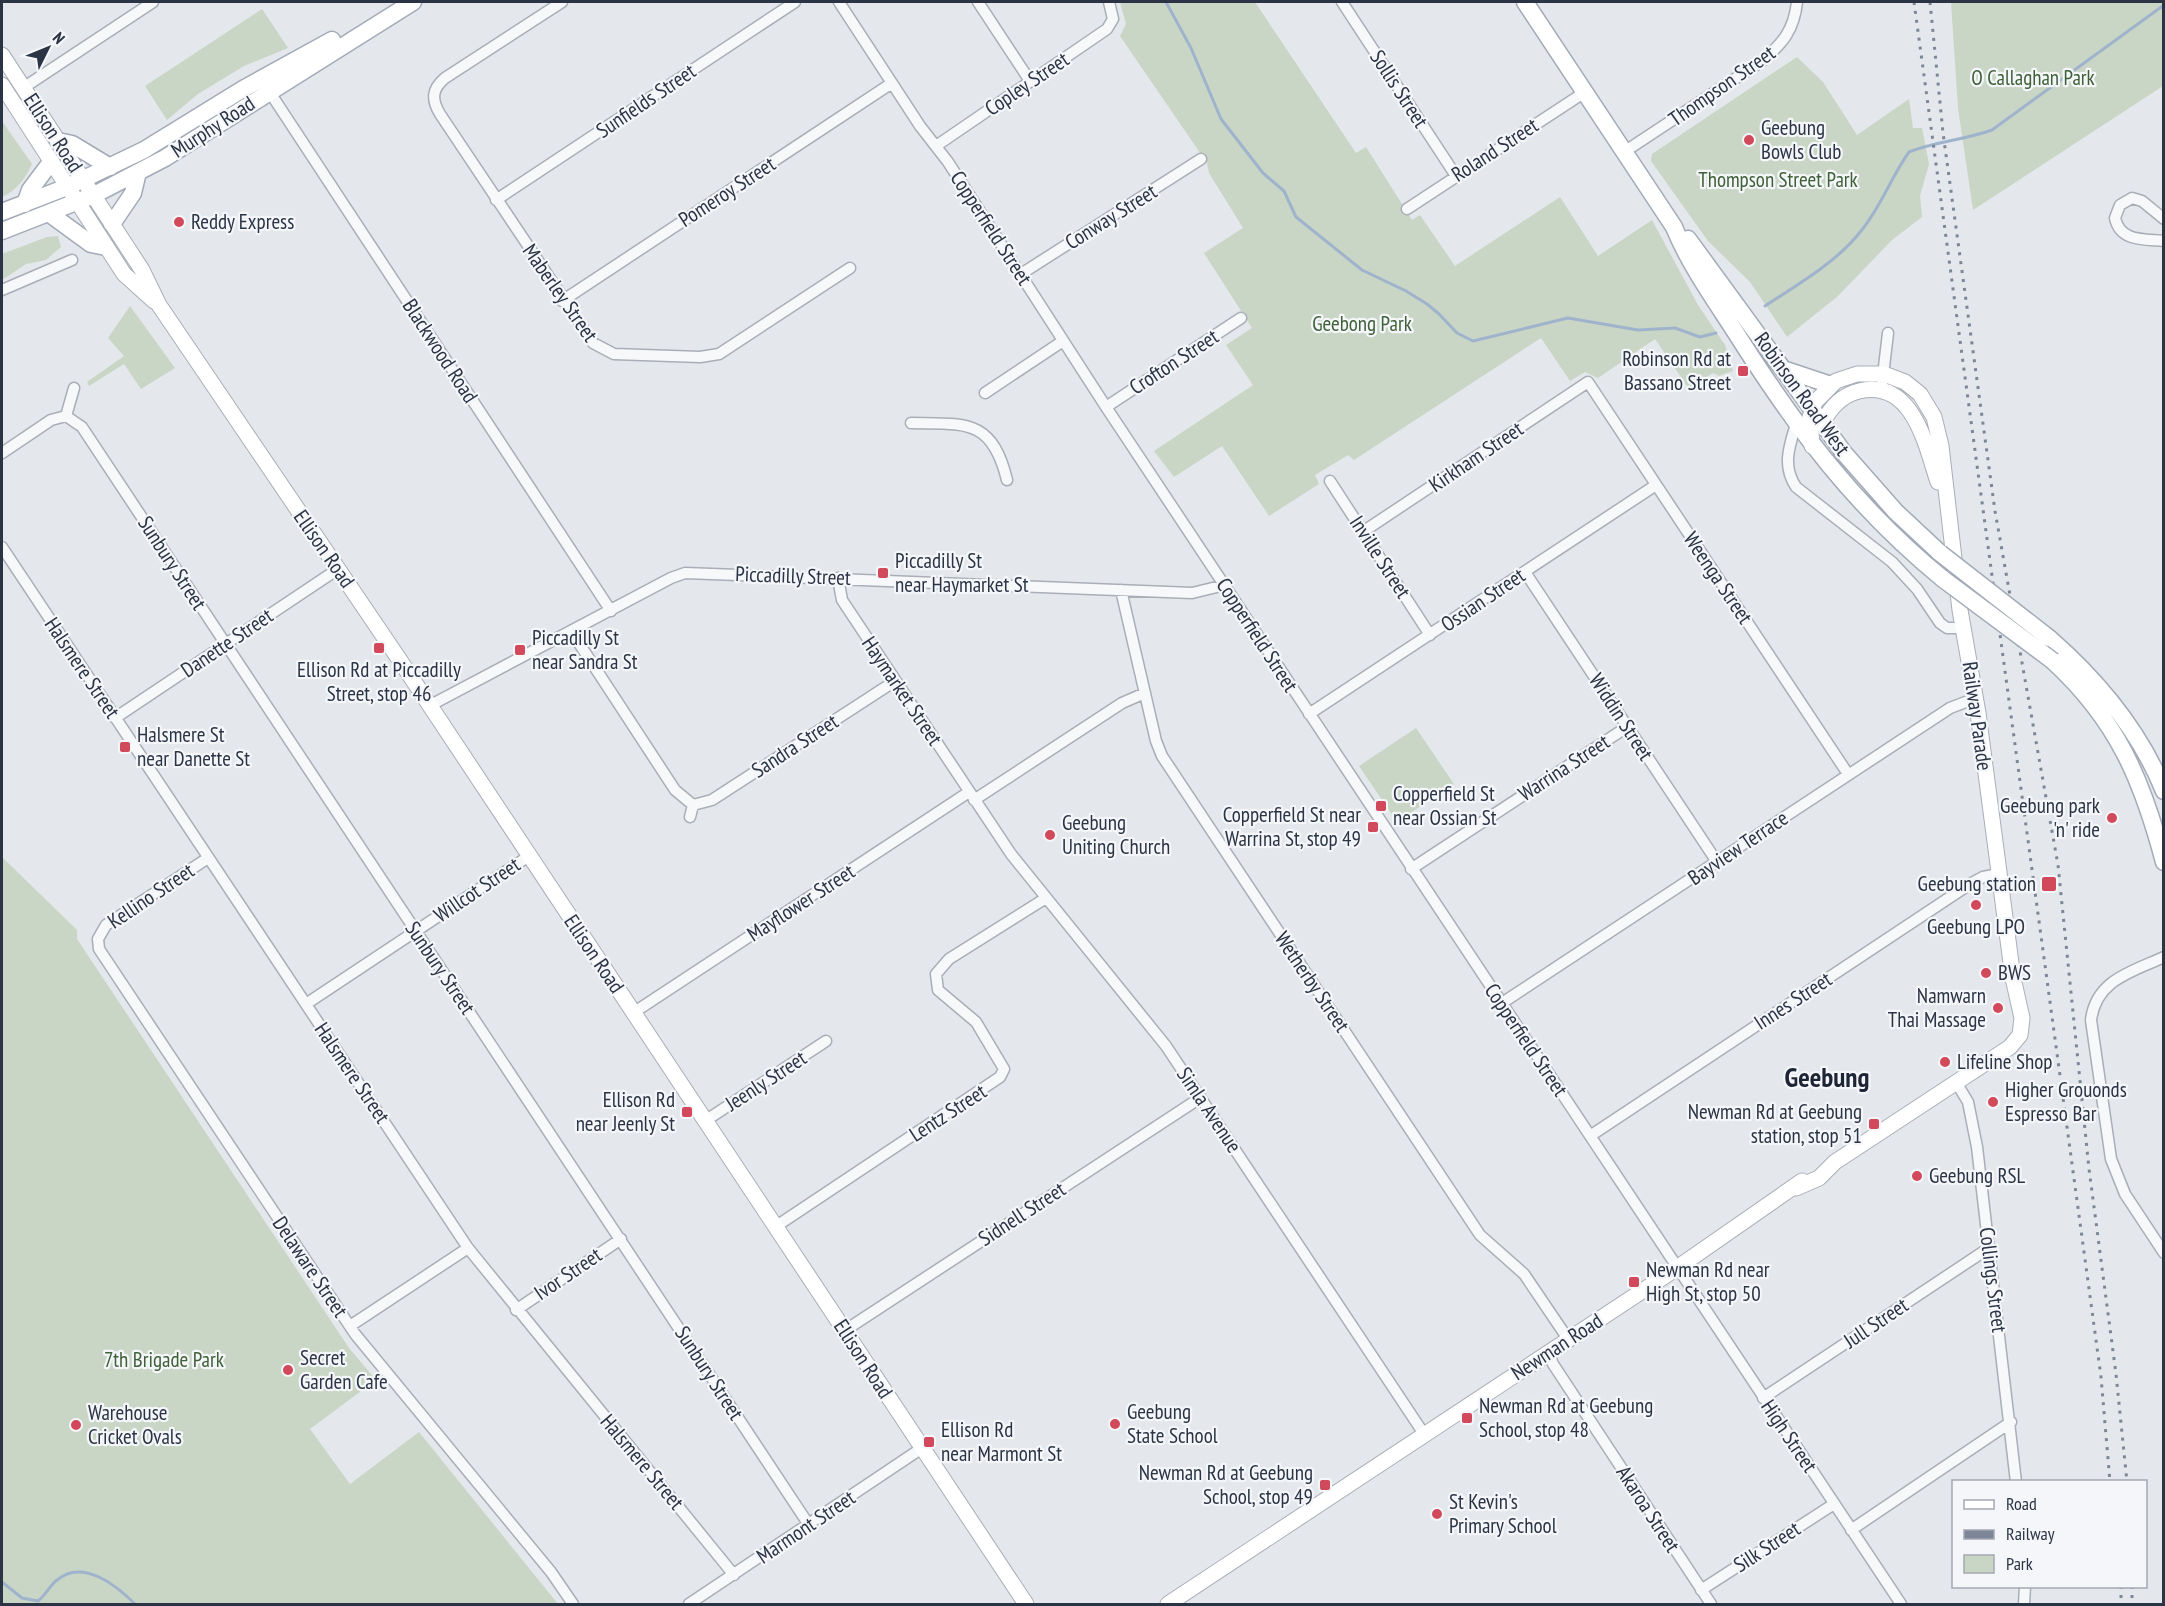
<svg xmlns="http://www.w3.org/2000/svg" width="2165" height="1606" viewBox="0 0 2165 1606" font-family="'PT Sans Narrow',sans-serif">
<style>
.green{fill:#c9d6c5}
.lines{fill:none;stroke-linecap:round;stroke-linejoin:round}
.stream{stroke:#9fb4cc;stroke-width:3}
.street-casing{stroke:#a9aeb7;stroke-width:13}
.secondary-casing{stroke:#a9aeb7;stroke-width:17}
.primary-casing{stroke:#a3abb8;stroke-width:19}
.street{stroke:#f7f8fa;stroke-width:10}
.secondary{stroke:#fff;stroke-width:15}
.primary{stroke:#fff;stroke-width:16}
.rail{stroke:#7d8696;stroke-width:3;stroke-dasharray:3 6;stroke-linecap:butt}
.primary-bridge-casing{stroke:#a3abb8;stroke-width:19;stroke-linecap:butt}
.primary-bridge{stroke:#fff;stroke-width:16}
.poi-dot{fill:#d1495b;stroke:#f4f6f9;stroke-width:2}
.labels{text-anchor:middle;stroke-width:4.5;stroke-linejoin:round;paint-order:stroke}
.park-label{font-size:21px;fill:#3f6138;stroke:#f4f6f9}
.street-label{font-size:21px;fill:#2b3445;stroke:#f4f6f9}
.poi-label{font-size:21px;fill:#2b3445;stroke:#f4f6f9;text-anchor:start}
.district-label{font-size:27px;font-weight:bold;fill:#1d2536;stroke:#f4f6f9}
</style>
<rect width="100%" height="100%" fill="#e4e7ec"/>
<path class="green" d="M 1120,2 L 1255,2 L 1356,153 L 1366,147 L 1412,220 L 1420,215 L 1455,266 L 1560,197 L 1598,256 L 1652,220 L 1698,305 L 1725,345 L 1733,371 L 1719,376 L 1713,373 L 1689,389 L 1655,339 L 1598,378 L 1585,372 L 1570,381 L 1541,338 L 1354,460 L 1348,455 L 1315,475 L 1319,484 L 1269,516 L 1222,446 L 1174,477 L 1154,451 L 1253,385 L 1226,345 L 1252,328 L 1204,253 L 1243,228 L 1209,173 L 1207,163 L 1120,36 L 1126,24 Z
M 1951,2 L 2163,2 L 2163,86 L 1973,210 L 1958,108 Z
M 262,9 L 288,48 L 244,66 L 198,94 L 167,120 L 145,86 Z
M 1797,57 L 1823,82 L 1857,135 L 1909,99 L 1913,128 L 1922,128 L 1929,164 L 1920,196 L 1922,217 L 1892,240 L 1838,296 L 1787,337 L 1750,282 L 1708,241 L 1651,161 L 1652,154 Z
M 2,121 L 32,164 C 26,178 16,191 2,197 Z
M 58,236 L 61,247 L 46,260 L 26,264 L 2,280 L 2,254 L 47,237 Z
M 130,306 L 175,368 L 141,389 L 124,364 L 89,386 L 87,382 L 124,356 L 108,338 Z
M 1416,728 L 1454,784 L 1397,822 L 1359,766 Z
M 2,857 L 77,930 L 77,939 L 349,1348 L 376,1380 L 310,1429 L 350,1484 L 419,1432 L 558,1604 L 2,1604 Z"/>
<g class="lines">
<path class="stream" d="M 1166,2 L 1191,48 L 1221,119 L 1263,173 L 1284,191 L 1296,217 L 1362,270 L 1406,291 L 1427,304 L 1439,314 L 1457,333 L 1473,341 L 1568,318 L 1638,330 L 1675,328 L 1700,337 L 1716,333
M 1765,306 C 1797,285 1837,262 1861,231 C 1881,207 1891,177 1909,152 C 1936,141 1965,140 1992,130 L 2164,5
M 2,1582 L 22,1598 L 38,1601 C 46,1595 50,1585 57,1580 C 83,1558 117,1586 135,1604"/>
<g class="street-casing">
<path id="street" d="M 562,2 L 445,78 C 432,89 431,99 440,114 L 593,343 L 614,354 L 700,357 L 719,354 L 850,268
M 839,2 L 920,126 L 948,162 L 1106,407 L 1901,1604
M 978,2 L 1030,81
M 1342,2 L 1456,176
M 23,88 L 153,2
M 269,91 L 611,611
M 936,146 L 1107,29 L 1113,19 L 1109,2
M 1624,152 L 1762,61 C 1783,43 1794,30 1797,2
M 496,200 L 795,2
M 1407,209 L 1585,92
M 2164,219 L 2142,201 L 2132,198 L 2120,205 L 2115,218 C 2120,242 2144,239 2164,241
M 1021,274 L 1201,159
M 2,290 L 72,260
M 562,301 L 892,83
M 1881,392 L 1888,333
M 985,393 L 1063,341
M 1106,407 L 1241,318
M 66,416 L 82,427 L 809,1525
M 911,423 C 965,424 992,418 1007,480
M 1796,424 C 1789,447 1782,466 1796,487 L 1892,562 L 1917,589 L 1940,623 L 1947,628 L 1963,628
M 2,453 L 51,420 L 66,416 L 74,388
M 1330,481 L 1430,635
M 1364,531 L 1588,382 L 1848,774
M 2,547 L 468,1248 L 734,1575
M 1525,572 L 1717,862
M 838,578 L 842,600 L 1011,854 L 1166,1046 L 1424,1434
M 1121,590 L 1156,741 L 1162,756 L 1480,1235 L 1524,1274 L 1568,1339
M 571,631 L 675,790 L 693,805 L 712,800 L 895,681
M 429,706 L 671,578 L 685,573 L 1192,593 L 1225,585
M 1309,714 L 1656,485
M 115,718 L 338,569
M 974,800 L 1122,703 L 1145,693
M 690,817 L 693,805
M 208,858 L 106,925 L 98,939 L 99,949 L 355,1334 L 551,1572 L 573,1604
M 1411,869 L 1627,727
M 2164,957 C 2131,972 2096,980 2091,1020 L 2111,1159 L 2125,1194 L 2164,1253
M 1502,1003 L 1950,708 L 1976,698
M 306,1004 L 529,856
M 633,1013 L 969,792
M 1956,1082 L 1968,1102 L 1977,1147 L 2016,1482
M 705,1121 L 826,1041
M 1590,1136 L 1970,884 L 1983,877 L 1999,874
M 775,1227 L 1000,1077 L 1004,1069 L 976,1022 L 938,990 L 936,974 L 949,959 L 1046,898
M 516,1310 L 621,1239
M 350,1326 L 468,1248
M 844,1331 L 1200,1098
M 1548,1351 L 1553,1364 L 1711,1604
M 1763,1398 L 1989,1248
M 1851,1530 L 2011,1422
M 1701,1590 L 1834,1504
M 689,1604 L 922,1448
M 2024,1604 L 2025,1586"/>
</g>
<g class="secondary-casing">
<path id="secondary" d="M 2,55 L 142,270 L 159,305 L 399,659 L 1026,1604
M 2,85 L 124,274 L 154,301
M 1822,424 C 1830,408 1842,395 1859,391 C 1913,378 1926,446 1938,482
M 1796,1188 L 1819,1178 L 1835,1162 L 2010,1047 L 2020,1035 L 2022,1018 L 2013,978 L 1978,713 L 1960,610 L 1941,446 L 1934,417 L 1920,394 L 1905,382 L 1884,374 L 1857,374 L 1836,381 L 1815,402 L 1810,417 L 1812,446
M 1168,1604 L 1677,1268 L 1802,1181"/>
</g>
<g class="primary-casing">
<path id="primary" d="M 1525,2 L 1674,227 C 1689,264 1714,299 1736,333 C 1796,428 1855,507 1943,579
M 58,141 L 72,144 L 110,167
M 25,204 L 30,190 L 51,162
M 2,212 L 67,187 L 144,150 L 243,89 L 332,40
M 50,214 L 91,244 L 106,247
M 112,224 L 133,193 L 138,172
M 2,231 L 94,195 L 165,158 L 413,2
M 1688,239 L 1844,453 L 1896,512 L 1940,553
M 1783,369 L 1831,385
M 2049,638 C 2097,680 2140,731 2164,791
M 2053,661 C 2117,720 2142,779 2164,862"/>
</g>
<use href="#street" class="street"/>
<use href="#secondary" class="secondary"/>
<use href="#primary" class="primary"/>
<path class="rail" d="M 1914,2 L 2101,1377 L 2110,1482
M 1930,2 L 1943,133 L 1995,511 L 2058,865 L 2089,1169 L 2116,1374 L 2127,1482
M 2121,1586 L 2121,1604
M 2132,1586 L 2132,1604"/>
<g class="primary-bridge-casing">
<path id="primary-bridge" d="M 1940,553 L 2049,638
M 1943,579 L 2053,661"/>
</g>
<use href="#primary-bridge" class="primary-bridge"/>
</g>
<g class="poi-dot">
<circle cx="1749" cy="140" r="6"/>
<circle cx="179" cy="222" r="6"/>
<rect x="1737" y="365" width="12" height="12" rx="3"/>
<rect x="877" y="567" width="12" height="12" rx="3"/>
<rect x="373" y="642" width="12" height="12" rx="3"/>
<rect x="514" y="644" width="12" height="12" rx="3"/>
<rect x="119" y="741" width="12" height="12" rx="3"/>
<rect x="1375" y="800" width="12" height="12" rx="3"/>
<circle cx="2112" cy="818" r="6"/>
<rect x="1367" y="821" width="12" height="12" rx="3"/>
<circle cx="1050" cy="835" r="6"/>
<rect x="2041" y="876" width="16" height="16" rx="3"/>
<circle cx="1976" cy="905" r="6"/>
<circle cx="1986" cy="973" r="6"/>
<circle cx="1998" cy="1008" r="6"/>
<circle cx="1945" cy="1062" r="6"/>
<circle cx="1993" cy="1102" r="6"/>
<rect x="681" y="1106" width="12" height="12" rx="3"/>
<rect x="1868" y="1118" width="12" height="12" rx="3"/>
<circle cx="1917" cy="1176" r="6"/>
<rect x="1628" y="1276" width="12" height="12" rx="3"/>
<circle cx="288" cy="1370" r="6"/>
<rect x="1461" y="1412" width="12" height="12" rx="3"/>
<circle cx="1115" cy="1424" r="6"/>
<circle cx="76" cy="1425" r="6"/>
<rect x="923" y="1436" width="12" height="12" rx="3"/>
<rect x="1319" y="1479" width="12" height="12" rx="3"/>
<circle cx="1437" cy="1514" r="6"/>
</g>
<g class="labels">
<g class="park-label">
<text x="2033" y="85">O Callaghan Park</text>
<text x="1778" y="187">Thompson Street Park</text>
<text x="1362" y="331">Geebong Park</text>
<text x="164" y="1367">7th Brigade Park</text>
</g>
<g class="street-label">
<text transform="translate(1027 84) rotate(-34)" y="7">Copley Street</text>
<text transform="translate(1722 86) rotate(-35)" y="7">Thompson Street</text>
<text transform="translate(1399 89) rotate(57)" y="7">Sollis Street</text>
<text transform="translate(646 101) rotate(-34)" y="7">Sunfields Street</text>
<text transform="translate(213 127) rotate(-33)" y="7">Murphy Road</text>
<text transform="translate(53 133) rotate(57)" y="7">Ellison Road</text>
<text transform="translate(1495 150) rotate(-33)" y="7">Roland Street</text>
<text transform="translate(727 192) rotate(-33)" y="7">Pomeroy Street</text>
<text transform="translate(1111 217) rotate(-32)" y="7">Conway Street</text>
<text transform="translate(991 228) rotate(57)" y="7">Copperfield Street</text>
<text transform="translate(560 293) rotate(55)" y="7">Maberley Street</text>
<text transform="translate(440 351) rotate(57)" y="7">Blackwood Road</text>
<text transform="translate(1174 362) rotate(-33)" y="7">Crofton Street</text>
<text transform="translate(1802 394) rotate(54)" y="7">Robinson Road West</text>
<text transform="translate(1476 457) rotate(-34)" y="7">Kirkham Street</text>
<text transform="translate(324 549) rotate(55)" y="7">Ellison Road</text>
<text transform="translate(1380 557) rotate(57)" y="7">Inville Street</text>
<text transform="translate(172 563) rotate(57)" y="7">Sunbury Street</text>
<text transform="translate(793 576) rotate(2)" y="7">Piccadilly Street</text>
<text transform="translate(1718 578) rotate(56)" y="7">Weenga Street</text>
<text transform="translate(1483 600) rotate(-34)" y="7">Ossian Street</text>
<text transform="translate(1257 635) rotate(57)" y="7">Copperfield Street</text>
<text transform="translate(227 643) rotate(-34)" y="7">Danette Street</text>
<text transform="translate(82 668) rotate(56)" y="7">Halsmere Street</text>
<text transform="translate(902 691) rotate(56)" y="7">Haymarket Street</text>
<text transform="translate(1977 716) rotate(82)" y="7">Railway Parade</text>
<text transform="translate(1621 717) rotate(57)" y="7">Widdin Street</text>
<text transform="translate(795 746) rotate(-33)" y="7">Sandra Street</text>
<text transform="translate(1564 768) rotate(-33)" y="7">Warrina Street</text>
<text transform="translate(1738 848) rotate(-34)" y="7">Bayview Terrace</text>
<text transform="translate(477 890) rotate(-34)" y="7">Willcot Street</text>
<text transform="translate(151 896) rotate(-34)" y="7">Kellino Street</text>
<text transform="translate(801 903) rotate(-33)" y="7">Mayflower Street</text>
<text transform="translate(594 954) rotate(56)" y="7">Ellison Road</text>
<text transform="translate(440 968) rotate(56)" y="7">Sunbury Street</text>
<text transform="translate(1312 982) rotate(56)" y="7">Wetherby Street</text>
<text transform="translate(1793 1001) rotate(-33)" y="7">Innes Street</text>
<text transform="translate(1526 1040) rotate(56)" y="7">Copperfield Street</text>
<text transform="translate(352 1073) rotate(56)" y="7">Halsmere Street</text>
<text transform="translate(766 1081) rotate(-33)" y="7">Jeenly Street</text>
<text transform="translate(1209 1110) rotate(56)" y="7">Simla Avenue</text>
<text transform="translate(948 1113) rotate(-33)" y="7">Lentz Street</text>
<text transform="translate(1022 1214) rotate(-33)" y="7">Sidnell Street</text>
<text transform="translate(310 1267) rotate(56)" y="7">Delaware Street</text>
<text transform="translate(568 1274) rotate(-34)" y="7">Ivor Street</text>
<text transform="translate(1993 1280) rotate(83)" y="7">Collings Street</text>
<text transform="translate(1876 1323) rotate(-34)" y="7">Jull Street</text>
<text transform="translate(1557 1347) rotate(-33)" y="7">Newman Road</text>
<text transform="translate(863 1359) rotate(57)" y="7">Ellison Road</text>
<text transform="translate(709 1373) rotate(57)" y="7">Sunbury Street</text>
<text transform="translate(1789 1436) rotate(56)" y="7">High Street</text>
<text transform="translate(642 1462) rotate(50)" y="7">Halsmere Street</text>
<text transform="translate(1648 1509) rotate(57)" y="7">Akaroa Street</text>
<text transform="translate(806 1527) rotate(-34)" y="7">Marmont Street</text>
<text transform="translate(1767 1547) rotate(-33)" y="7">Silk Street</text>
</g>
<g class="poi-label">
<text x="1761" y="135">Geebung<tspan x="1761" dy="24">Bowls Club</tspan></text>
<text x="191" y="229">Reddy Express</text>
<text x="1731" y="366" text-anchor="end">Robinson Rd at<tspan x="1731" dy="24">Bassano Street</tspan></text>
<text x="895" y="568">Piccadilly St<tspan x="895" dy="24">near Haymarket St</tspan></text>
<text x="532" y="645">Piccadilly St<tspan x="532" dy="24">near Sandra St</tspan></text>
<text x="379" y="677" text-anchor="middle">Ellison Rd at Piccadilly<tspan x="379" dy="24">Street, stop 46</tspan></text>
<text x="137" y="742">Halsmere St<tspan x="137" dy="24">near Danette St</tspan></text>
<text x="1393" y="801">Copperfield St<tspan x="1393" dy="24">near Ossian St</tspan></text>
<text x="2100" y="813" text-anchor="end">Geebung park<tspan x="2100" dy="24">'n' ride</tspan></text>
<text x="1361" y="822" text-anchor="end">Copperfield St near<tspan x="1361" dy="24">Warrina St, stop 49</tspan></text>
<text x="1062" y="830">Geebung<tspan x="1062" dy="24">Uniting Church</tspan></text>
<text x="2036" y="891" text-anchor="end">Geebung station</text>
<text x="1976" y="934" text-anchor="middle">Geebung LPO</text>
<text x="1998" y="980">BWS</text>
<text x="1986" y="1003" text-anchor="end">Namwarn<tspan x="1986" dy="24">Thai Massage</tspan></text>
<text x="1957" y="1069">Lifeline Shop</text>
<text x="2005" y="1097">Higher Grouonds<tspan x="2005" dy="24">Espresso Bar</tspan></text>
<text x="675" y="1107" text-anchor="end">Ellison Rd<tspan x="675" dy="24">near Jeenly St</tspan></text>
<text x="1862" y="1119" text-anchor="end">Newman Rd at Geebung<tspan x="1862" dy="24">station, stop 51</tspan></text>
<text x="1929" y="1183">Geebung RSL</text>
<text x="1646" y="1277">Newman Rd near<tspan x="1646" dy="24">High St, stop 50</tspan></text>
<text x="300" y="1365">Secret<tspan x="300" dy="24">Garden Cafe</tspan></text>
<text x="1479" y="1413">Newman Rd at Geebung<tspan x="1479" dy="24">School, stop 48</tspan></text>
<text x="1127" y="1419">Geebung<tspan x="1127" dy="24">State School</tspan></text>
<text x="88" y="1420">Warehouse<tspan x="88" dy="24">Cricket Ovals</tspan></text>
<text x="941" y="1437">Ellison Rd<tspan x="941" dy="24">near Marmont St</tspan></text>
<text x="1313" y="1480" text-anchor="end">Newman Rd at Geebung<tspan x="1313" dy="24">School, stop 49</tspan></text>
<text x="1449" y="1509">St Kevin's<tspan x="1449" dy="24">Primary School</tspan></text>
</g>
<g class="district-label">
<text x="1827" y="1087">Geebung</text>
</g>
</g>
<rect width="2165" height="1606" fill="none" stroke="#2b3445" stroke-width="6"/>
<rect x="1952" y="1480" width="195" height="108" fill="#f4f6f9" stroke="#a4a8b1" stroke-width="1.5"/>
<rect x="1964" y="1500" width="30" height="9" fill="#ffffff" stroke="#a4a8b1" stroke-width="1.5"/>
<text x="2006" y="1510" font-size="18" fill="#2b3445">Road</text>
<rect x="1964" y="1530" width="30" height="9" fill="#7d8696" stroke="#a4a8b1" stroke-width="1.5"/>
<text x="2006" y="1540" font-size="18" fill="#2b3445">Railway</text>
<rect x="1964" y="1555" width="30" height="18" fill="#c9d6c5" stroke="#a4a8b1" stroke-width="1.5"/>
<text x="2006" y="1570" font-size="18" fill="#2b3445">Park</text>
<g transform="translate(48 48) rotate(47)" stroke="#f4f6f9" stroke-width="4.5" paint-order="stroke">
<path d="M0-4.5L10 22L0 15L-10 22Z" fill="#2b3445"/>
<text y="-9" font-size="16" font-weight="bold" text-anchor="middle" fill="#2b3445">N</text>
</g>
</svg>
